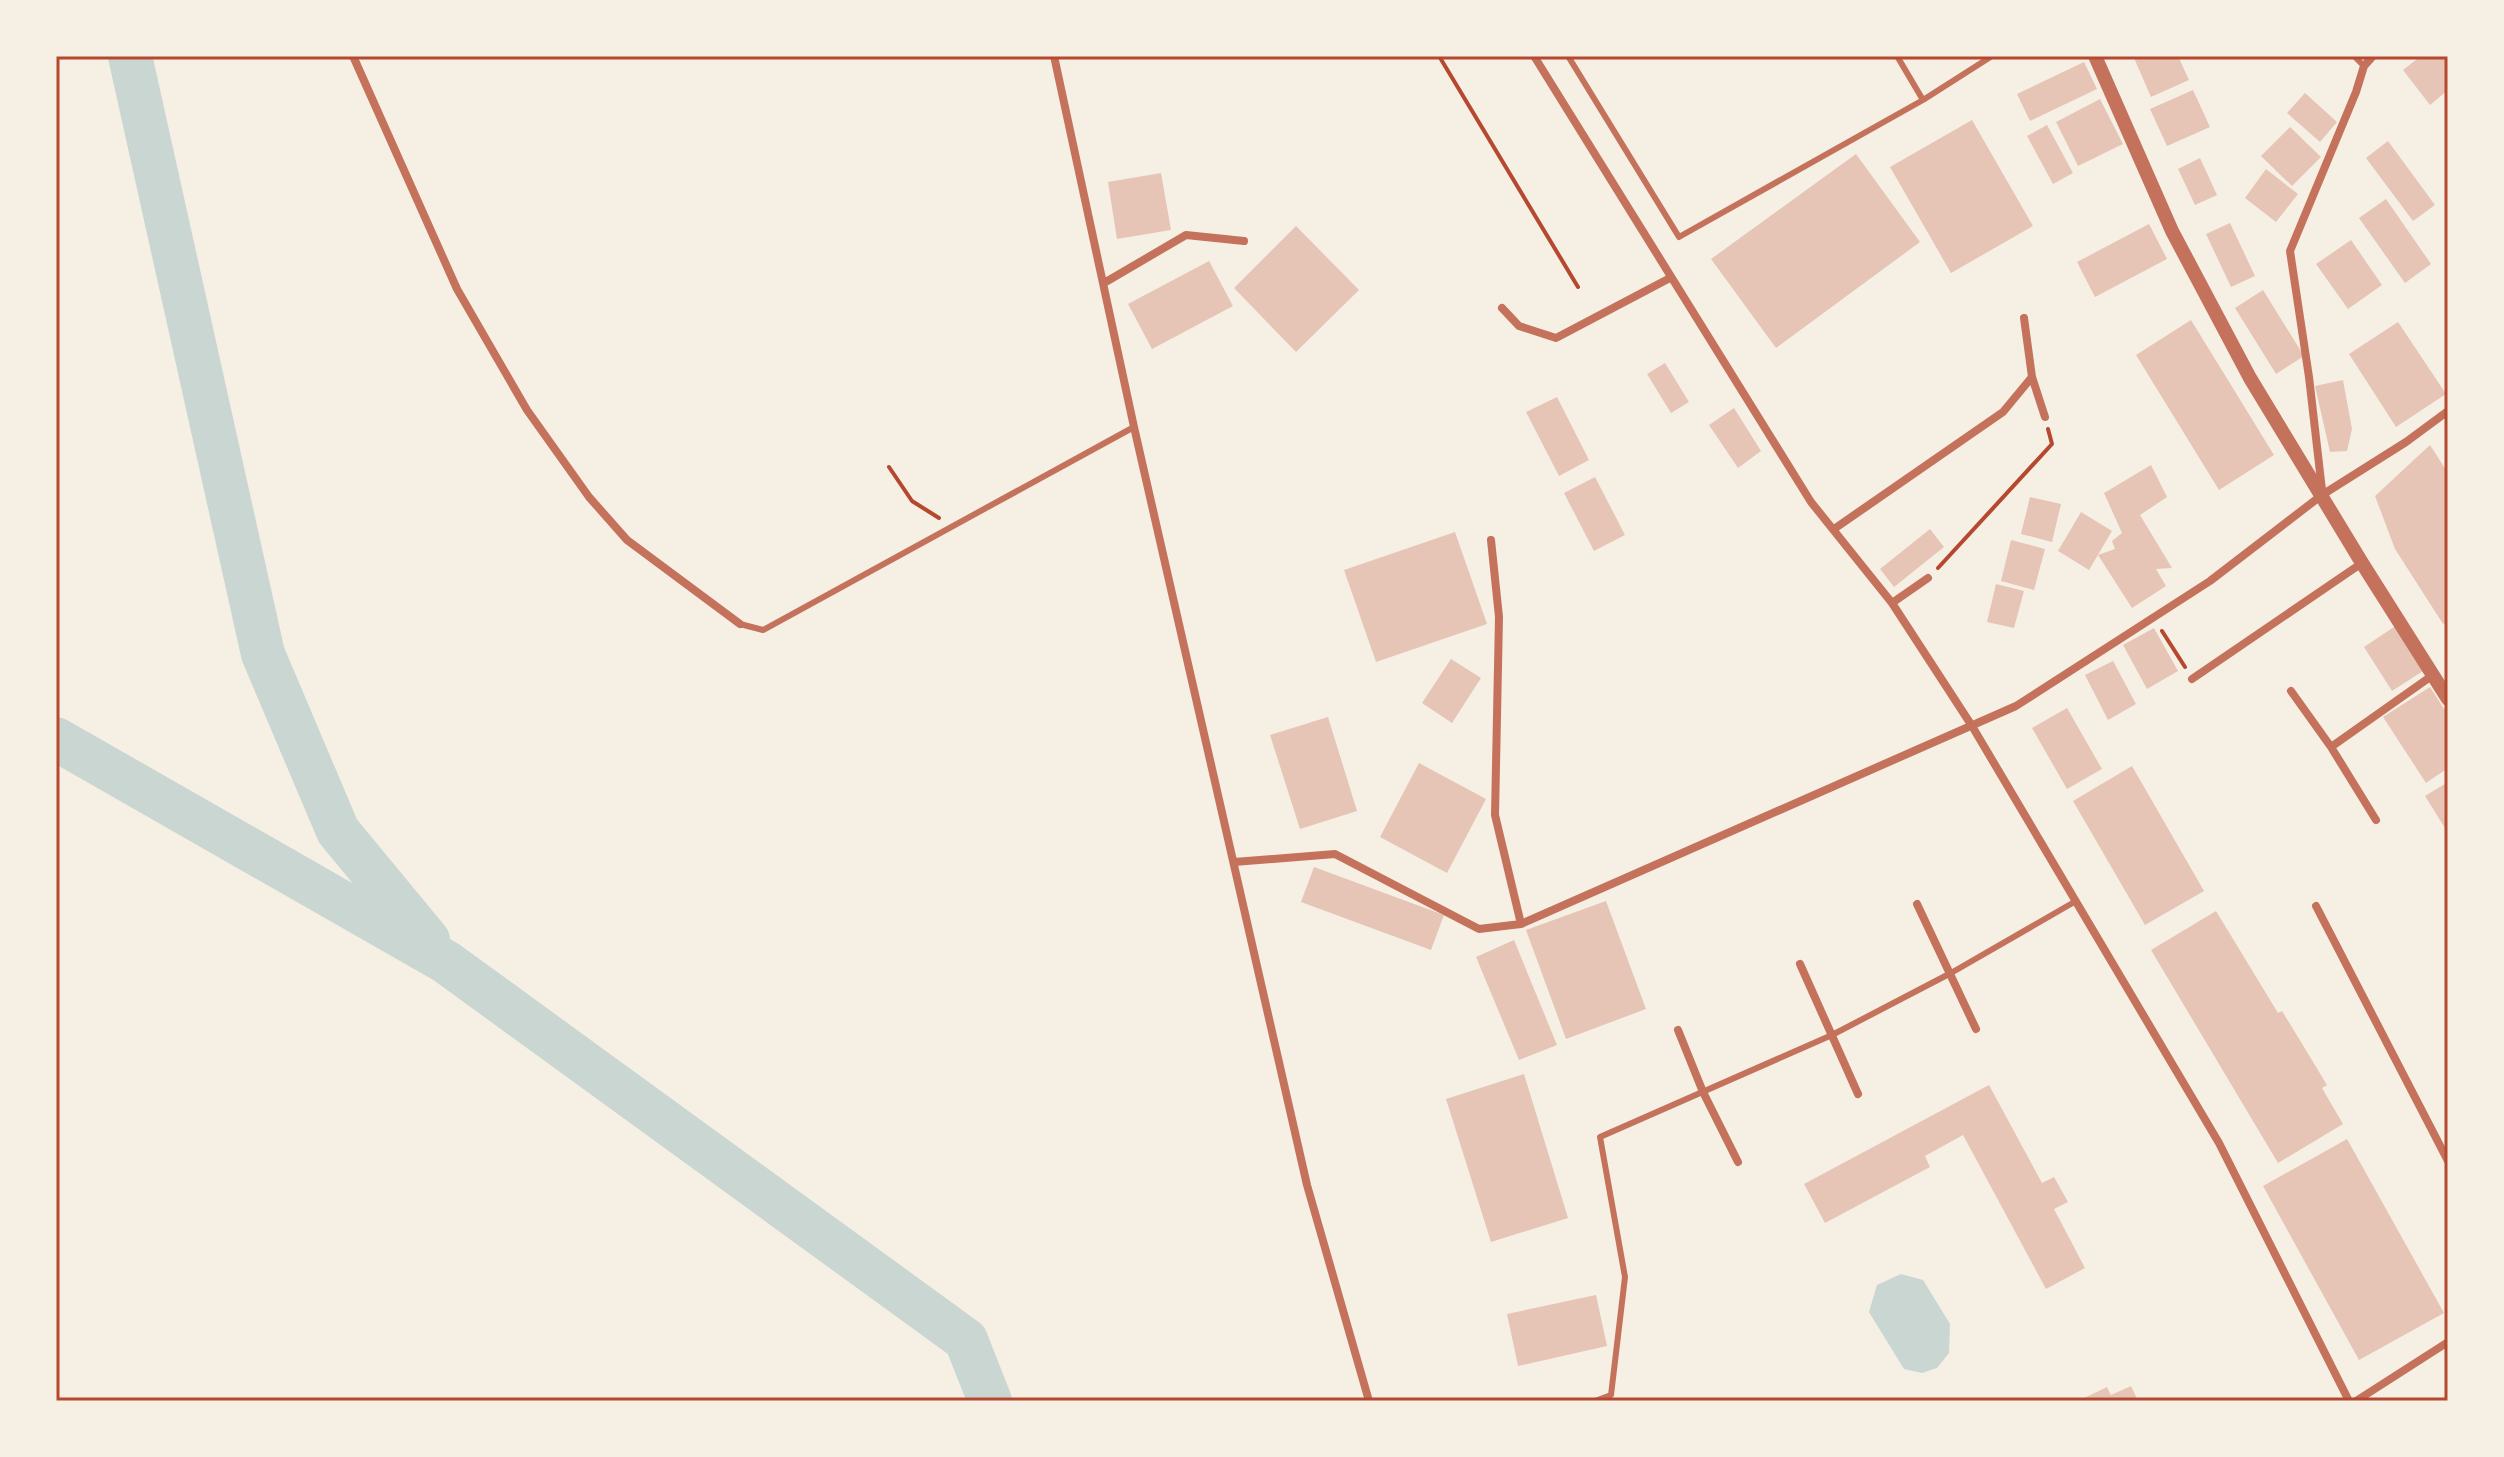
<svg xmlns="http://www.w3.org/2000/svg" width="2504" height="1457" viewBox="0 0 2504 1457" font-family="'Source Sans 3',sans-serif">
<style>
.water{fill:#c9d6d2}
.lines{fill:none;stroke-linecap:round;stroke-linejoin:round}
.river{stroke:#c9d6d2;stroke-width:44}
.building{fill:#e6c5b7}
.path{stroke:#b5482f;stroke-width:4}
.service{stroke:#c5725c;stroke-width:6}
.minor{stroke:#c5725c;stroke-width:8}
.tertiary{stroke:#c5725c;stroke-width:14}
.neatline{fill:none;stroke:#b5482f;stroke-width:3}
</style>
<rect width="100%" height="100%" fill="#f6efe4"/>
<path class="water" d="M 1901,1274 L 1923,1280 L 1950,1324 L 1949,1353 L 1937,1368 L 1922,1373 L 1904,1369 L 1869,1312 L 1877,1285 Z"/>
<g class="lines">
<path class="river" d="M 130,56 L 263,654 L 338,831 L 428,940
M 56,739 L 446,962 L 966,1340 L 990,1401"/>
</g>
<path class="building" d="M 2138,56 L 2178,56 L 2189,80 L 2151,97 L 2134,58 Z
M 2421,56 L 2448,56 L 2448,90 L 2430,105 L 2403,70 Z
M 2084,62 L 2097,89 L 2030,121 L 2017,94 Z
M 2193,90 L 2210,127 L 2167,146 L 2150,109 Z
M 2305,93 L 2337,122 L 2320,142 L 2287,113 Z
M 2100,99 L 2123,144 L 2078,166 L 2056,122 Z
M 1972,120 L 2033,226 L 1951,273 L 1890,167 Z
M 2047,125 L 2073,173 L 2053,184 L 2027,136 Z
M 2290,127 L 2321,157 L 2292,186 L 2261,156 Z
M 2388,141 L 2435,205 L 2413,221 L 2366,158 Z
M 1856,154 L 1920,242 L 1776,348 L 1711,259 Z
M 2200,158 L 2217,195 L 2195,205 L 2178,169 Z
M 2266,169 L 2298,194 L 2276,222 L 2245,198 Z
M 1161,173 L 1171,230 L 1117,239 L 1108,182 Z
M 2386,199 L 2431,264 L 2405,283 L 2359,218 Z
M 2230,223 L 2255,276 L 2231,287 L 2206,234 Z
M 2149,224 L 2167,259 L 2095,297 L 2077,262 Z
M 1296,226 L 1359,290 L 1296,352 L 1234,288 Z
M 2351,240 L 2382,285 L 2348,309 L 2316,264 Z
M 1209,261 L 1233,306 L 1152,349 L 1128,304 Z
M 2263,290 L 2304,356 L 2276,374 L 2235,308 Z
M 2191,320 L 2274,455 L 2219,490 L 2136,355 Z
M 2398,322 L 2446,394 L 2396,427 L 2349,354 Z
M 1665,363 L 1689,402 L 1671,413 L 1647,374 Z
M 2343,380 L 2352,429 L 2347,451 L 2330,452 L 2315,386 Z
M 1557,397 L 1589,460 L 1559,476 L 1526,412 Z
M 1734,408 L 1761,451 L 1738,468 L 1709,425 Z
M 2430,445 L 2448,473 L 2448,621 L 2443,624 L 2395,549 L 2375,496 Z
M 2151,465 L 2167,497 L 2140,515 L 2172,568 L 2156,569 L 2166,586 L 2132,608 L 2098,555 L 2115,549 L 2112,541 L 2122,533 L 2104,493 Z
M 1595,477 L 1625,535 L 1594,551 L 1564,493 Z
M 2030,497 L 2061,504 L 2052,542 L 2021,534 Z
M 2081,512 L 2112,531 L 2089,570 L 2058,551 Z
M 1930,529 L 1944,547 L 1894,587 L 1880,569 Z
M 1455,532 L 1487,624 L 1376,662 L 1344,570 Z
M 2011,540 L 2045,549 L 2034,590 L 2001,581 Z
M 1996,584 L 2024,591 L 2014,628 L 1987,622 Z
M 2397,625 L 2426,669 L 2392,691 L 2364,647 Z
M 2154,628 L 2178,671 L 2147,689 L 2123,645 Z
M 1451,659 L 1481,678 L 1452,723 L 1422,703 Z
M 2113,661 L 2136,704 L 2108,720 L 2085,675 Z
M 2430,687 L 2448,715 L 2448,768 L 2426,783 L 2383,717 Z
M 2067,708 L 2102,769 L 2067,789 L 2032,728 Z
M 1328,717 L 1357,811 L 1300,829 L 1270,735 Z
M 1419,763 L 1486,799 L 1447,873 L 1380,837 Z
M 2132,766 L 2204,891 L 2145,925 L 2073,801 Z
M 2448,782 L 2448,833 L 2425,796 Z
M 1314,867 L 1444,915 L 1431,950 L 1301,902 Z
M 1606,901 L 1646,1009 L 1566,1039 L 1526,930 Z
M 2216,911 L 2278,1013 L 2282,1011 L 2304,1047 L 2327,1085 L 2322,1088 L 2343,1124 L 2278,1163 L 2151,950 Z
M 1514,940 L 1557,1045 L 1519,1060 L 1476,957 Z
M 1524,1074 L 1568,1218 L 1491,1242 L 1446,1099 Z
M 1989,1085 L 2042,1183 L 2054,1177 L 2068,1202 L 2054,1209 L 2085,1268 L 2046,1289 L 1963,1135 L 1925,1156 L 1930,1167 L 1825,1223 L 1804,1184 Z
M 2347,1139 L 2444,1313 L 2359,1360 L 2263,1186 Z
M 1596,1295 L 1607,1346 L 1518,1366 L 1507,1314 Z
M 2131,1386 L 2138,1401 L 2078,1401 L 2107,1387 L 2111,1395 Z"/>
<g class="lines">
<path class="path" d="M 1439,56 L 1578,287
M 889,467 L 912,501 L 939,518
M 1938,568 L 2052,444 L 2048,429
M 2162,631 L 2185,667"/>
<path class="service" d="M 1568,56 L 1679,237 L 1923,100 L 1992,56
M 1897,56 L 1923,100
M 2354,56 L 2364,66
M 740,624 L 763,630 L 1134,427
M 1595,1401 L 1611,1395 L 1625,1277 L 1600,1137 L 1832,1035 L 1951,973 L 2076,901"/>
<path class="minor" d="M 353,56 L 457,289 L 527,410 L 589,497 L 627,540 L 740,624
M 1054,56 L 1134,427 L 1307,1185 L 1369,1401
M 1534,56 L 1811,502 L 1892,603 L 1972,726 L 2219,1143 L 2349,1401
M 1104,283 L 1186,235 L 1244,241
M 1502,308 L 1519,326 L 1556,338 L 1670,278
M 2024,318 L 2032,377 L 2045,417
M 2322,490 L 2309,377 L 2290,251 L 2356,92 L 2364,66 L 2373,56
M 1834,529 L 2003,412 L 2032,377
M 1491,540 L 1499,617 L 1495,815 L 1521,924
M 1892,603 L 1928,578
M 2192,679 L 2362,563
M 2291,691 L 2331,747
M 2376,820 L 2331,747 L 2433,675
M 1234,862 L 1335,854 L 1479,929 L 1521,924 L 2016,706 L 2210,581 L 2322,495 L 2406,442 L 2448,411
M 1917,904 L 1976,1029
M 2316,906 L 2448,1161
M 1800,964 L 1858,1094
M 1678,1030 L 1703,1092 L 1738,1162
M 2356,1401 L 2448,1342"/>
<path class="tertiary" d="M 2095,56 L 2172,231 L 2250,378 L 2362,563 L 2448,699"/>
</g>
<rect width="2504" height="1457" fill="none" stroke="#f6efe4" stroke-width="116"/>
<rect x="58" y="58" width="2388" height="1341" class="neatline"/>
</svg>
